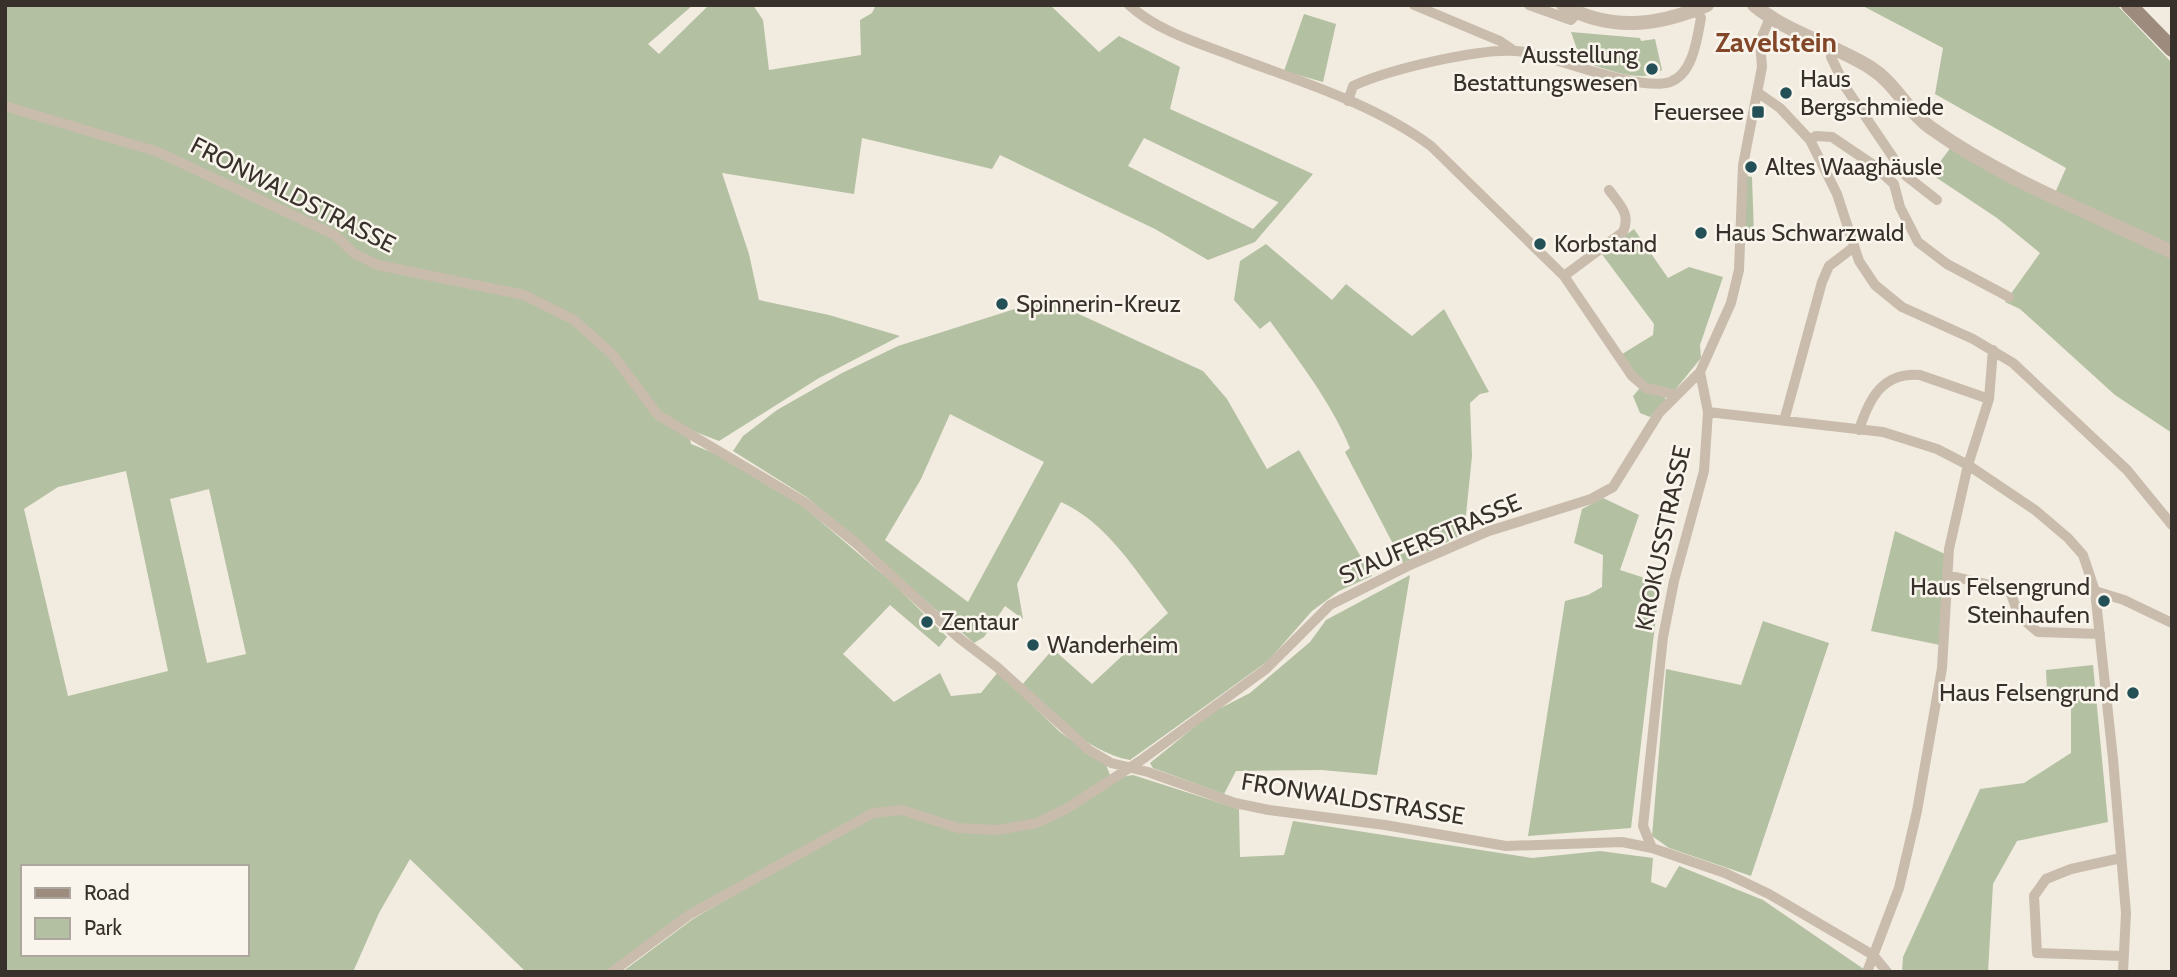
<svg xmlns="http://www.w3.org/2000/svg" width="2177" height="977" viewBox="0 0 2177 977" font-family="Cabin,sans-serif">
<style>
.green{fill:#b3c0a1;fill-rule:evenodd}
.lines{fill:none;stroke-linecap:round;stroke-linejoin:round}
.minor{stroke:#c9bcac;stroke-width:10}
.tertiary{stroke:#c9bcac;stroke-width:14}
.secondary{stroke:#9d8c7e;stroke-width:16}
.poi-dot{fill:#234f57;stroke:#f9f5ec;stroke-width:2.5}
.labels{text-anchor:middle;stroke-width:5;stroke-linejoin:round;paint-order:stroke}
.poi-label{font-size:24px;fill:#38302b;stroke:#f9f5ec;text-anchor:start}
.street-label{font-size:24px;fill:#38302b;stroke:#f9f5ec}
.quarter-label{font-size:28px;font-weight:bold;fill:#824729;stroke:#f9f5ec}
</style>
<rect width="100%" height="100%" fill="#f2ebe0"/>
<path class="green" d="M 5,5 L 693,5 L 648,44 L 659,54 L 709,5 L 753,5 L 763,20 L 769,70 L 861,55 L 860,20 L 872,13 L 876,5 L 1050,5 L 1099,52 L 1119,36 L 1180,67 L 1170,109 L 1313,174 L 1255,242 L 1208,260 L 1155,229 L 1000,155 L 992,169 L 862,138 L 854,194 L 722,173 L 749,254 L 759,300 L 829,315 L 900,336 L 819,378 L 719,441 L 688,429 L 691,444 L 726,458 L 805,508 L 894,584 L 947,637 L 939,647 L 890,605 L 843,654 L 894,702 L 940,673 L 951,696 L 981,693 L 998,672 L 1060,732 L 1106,765 L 1110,775 L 1037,827 L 1122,777 L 1133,775 L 1239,809 L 1240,857 L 1284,855 L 1293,821 L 1532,858 L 1600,851 L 1653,858 L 1651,882 L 1666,888 L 1679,866 L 1763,900 L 1868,972 L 622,972 L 693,919 L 758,881 L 691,910 L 605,972 L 526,972 L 410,859 L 379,913 L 353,972 L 5,972 ZM 1144,138 L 1278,202 L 1278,203 L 1253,229 L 1128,166 ZM 126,471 L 168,671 L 68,696 L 24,509 L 58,487 ZM 209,489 L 246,654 L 207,663 L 170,499 ZM 23,867 L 247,867 L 247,954 L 23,954 Z
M 1861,5 L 2117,5 L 2172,63 L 2172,433 L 2115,395 L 2020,309 L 2005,302 L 2040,253 L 1997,218 L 1931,174 L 1957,139 L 2055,193 L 2066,168 L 1935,94 L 1943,48 Z
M 1304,14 L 1336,24 L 1323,82 L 1284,71 Z
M 1571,32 L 1640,38 L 1641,41 L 1655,39 L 1662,70 C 1640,85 1604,68 1581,61 Z
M 1747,176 L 1752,177 L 1754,235 L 1743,231 Z
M 1634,229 L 1668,278 L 1689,267 L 1723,277 L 1700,345 L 1701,358 L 1675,390 C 1645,390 1636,378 1619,356 L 1653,335 L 1654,324 L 1601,253 Z
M 1266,244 L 1332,300 L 1346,284 L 1412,336 L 1444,309 L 1489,392 L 1480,394 L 1470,403 L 1472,456 L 1464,534 L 1403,563 L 1345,452 L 1350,448 C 1331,402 1299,361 1270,321 L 1260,329 L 1234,300 L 1240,261 Z
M 1046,299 L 1203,371 L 1227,399 L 1267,469 L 1299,450 L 1372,576 L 1339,591 L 1312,611 L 1268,661 L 1130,760 C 1087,752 1053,714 1021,686 L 1053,649 L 1092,684 L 1168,613 C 1137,573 1108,523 1061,502 L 1017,584 L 1023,619 L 1005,606 L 984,637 L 974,643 L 808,498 L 733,451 L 743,436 L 777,410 L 842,373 L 898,346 ZM 950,414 L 1044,462 L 968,602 L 885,540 L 921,479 Z
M 1641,387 L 1663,394 L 1666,400 L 1650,417 L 1640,413 L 1633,396 Z
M 1603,498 L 1639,515 L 1620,570 L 1660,583 L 1631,828 L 1528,836 L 1565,601 L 1588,595 L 1602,587 L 1603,555 L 1574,543 L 1582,509 Z
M 1895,531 L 1945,554 L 1940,645 L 1871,631 Z
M 1410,575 L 1377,775 L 1322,770 L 1236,771 L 1224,794 L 1153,768 L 1150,763 L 1213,712 L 1250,693 L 1310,642 L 1326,620 Z
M 1763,621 L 1829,643 L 1751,876 L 1669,848 L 1652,836 L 1666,669 L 1741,685 Z
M 2093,665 L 2108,822 L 2017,841 L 1993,884 L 1988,972 L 1902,972 L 1903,957 L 1980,789 L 2024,783 L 2071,753 L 2071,706 L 2047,691 L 2046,670 Z"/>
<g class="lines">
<path class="minor" d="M 1129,5 C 1159,32 1199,43 1235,57 C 1302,82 1374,104 1431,146 L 1564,276 L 1632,376 L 1646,388 L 1677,395
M 1414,5 L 1500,41 L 1513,50
M 1529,5 L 1571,20 L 1577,13
M 1834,50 L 1831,57 L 1846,88 L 1905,175 L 1937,200
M 1757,92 L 1780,108 L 1810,140 L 1837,194 L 1859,261 L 1875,285 L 1902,307 L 1973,339 L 2013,363 L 2127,470 L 2172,525
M 1348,101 L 1353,86 C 1387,70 1488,45 1524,52 C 1559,58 1639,92 1670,82 C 1693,74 1697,39 1701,18 L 1696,10
M 5,106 L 158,152 L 335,235 L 355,254 L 378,265 L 524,295 L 574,320 L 612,354 L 658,415 L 806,503 L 857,544 L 959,638 L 997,667 L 1089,750 L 1111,763 L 1148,772 L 1235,803 L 1269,810 L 1385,825 L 1506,846 L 1622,842 L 1652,848 L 1725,873 L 1769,894 L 1873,955 L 1887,972
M 1810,140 L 1816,136 L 1832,137 L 1872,164 L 1894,184 L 1900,207 L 1918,242 L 1947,264 L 2009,297
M 1564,276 L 1623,232 C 1631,214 1620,205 1609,190
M 1708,412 L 1883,432 L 1937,449 L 1968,465 L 2035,510 L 2068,538 L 2083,555 L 2095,591 L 2113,759 L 2126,913 L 2123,972
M 1784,421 L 1822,282 L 1829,266 L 1854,247
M 1859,430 C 1869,399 1882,372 1920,375 L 1989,399
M 1947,575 L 2004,588 L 2011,594 L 2019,616 L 2038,632 L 2100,634
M 2095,591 L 2124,600 L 2172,623
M 1652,848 L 1643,826 L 1663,637 L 1674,581 L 1704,471 L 1708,412 L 1700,372 L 1731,303 L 1739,270 L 1743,165 L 1762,67 L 1760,41 L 1770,18
M 2121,858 L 2071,869 L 2046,879 L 2034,896 L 2037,953 L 2123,956
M 612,972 L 689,915 L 873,813 L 902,810 L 958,828 L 998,830 L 1037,823 L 1066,809 L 1140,761 L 1266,669 L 1330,605 L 1408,566 L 1489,531 L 1591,499 L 1613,487 L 1659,413 L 1700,372
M 1867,972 L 1899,888 L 1917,811 L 1942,668 L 1949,549 L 1968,465 L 1989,399 L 1993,350"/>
<path class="tertiary" d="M 1563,5 C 1610,32 1658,26 1707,5
M 1754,5 C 1789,34 1833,44 1871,68 C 1895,83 1907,111 1931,128 C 2004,180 2091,213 2172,252"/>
<path class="secondary" d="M 2129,5 L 2172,49"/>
</g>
<g class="poi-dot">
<circle cx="1652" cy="69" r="7"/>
<circle cx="1786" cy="93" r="7"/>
<rect x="1751" y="105" width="14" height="14" rx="3.5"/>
<circle cx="1751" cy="167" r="7"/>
<circle cx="1701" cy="233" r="7"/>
<circle cx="1540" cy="244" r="7"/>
<circle cx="1002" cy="304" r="7"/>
<circle cx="2104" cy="601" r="7"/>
<circle cx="927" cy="622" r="7"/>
<circle cx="1033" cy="645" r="7"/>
<circle cx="2133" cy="693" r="7"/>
</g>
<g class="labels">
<g class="poi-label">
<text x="1638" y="63" text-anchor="end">Ausstellung<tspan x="1638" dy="28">Bestattungswesen</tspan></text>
<text x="1800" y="87">Haus<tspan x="1800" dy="28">Bergschmiede</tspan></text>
<text x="1744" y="120" text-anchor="end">Feuersee</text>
<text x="1765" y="175">Altes Waaghäusle</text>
<text x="1715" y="241">Haus Schwarzwald</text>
<text x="1554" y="252">Korbstand</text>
<text x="1016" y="312">Spinnerin-Kreuz</text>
<text x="2090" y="595" text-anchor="end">Haus Felsengrund<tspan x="2090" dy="28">Steinhaufen</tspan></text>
<text x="941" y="630">Zentaur</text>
<text x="1047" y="653">Wanderheim</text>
<text x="2119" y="701" text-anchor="end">Haus Felsengrund</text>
</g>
<g class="street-label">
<text transform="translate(293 195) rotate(27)" y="8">FRONWALDSTRASSE</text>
<text transform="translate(1663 538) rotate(-78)" y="8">KROKUSSTRASSE</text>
<text transform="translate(1430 539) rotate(-23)" y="8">STAUFERSTRASSE</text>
<text transform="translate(1353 799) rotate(9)" y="8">FRONWALDSTRASSE</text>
</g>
<g class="quarter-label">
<text x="1776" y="52">Zavelstein</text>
</g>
</g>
<rect width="2177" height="977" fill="none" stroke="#38302b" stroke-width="14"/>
<rect x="21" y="865" width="228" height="91" fill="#f9f5ec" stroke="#aca69f" stroke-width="2"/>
<rect x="35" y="888" width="35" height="10" fill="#9d8c7e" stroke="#aca69f" stroke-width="2"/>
<text x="84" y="900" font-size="21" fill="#38302b">Road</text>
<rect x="35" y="918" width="35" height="21" fill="#b3c0a1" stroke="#aca69f" stroke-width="2"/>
<text x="84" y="935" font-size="21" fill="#38302b">Park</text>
</svg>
